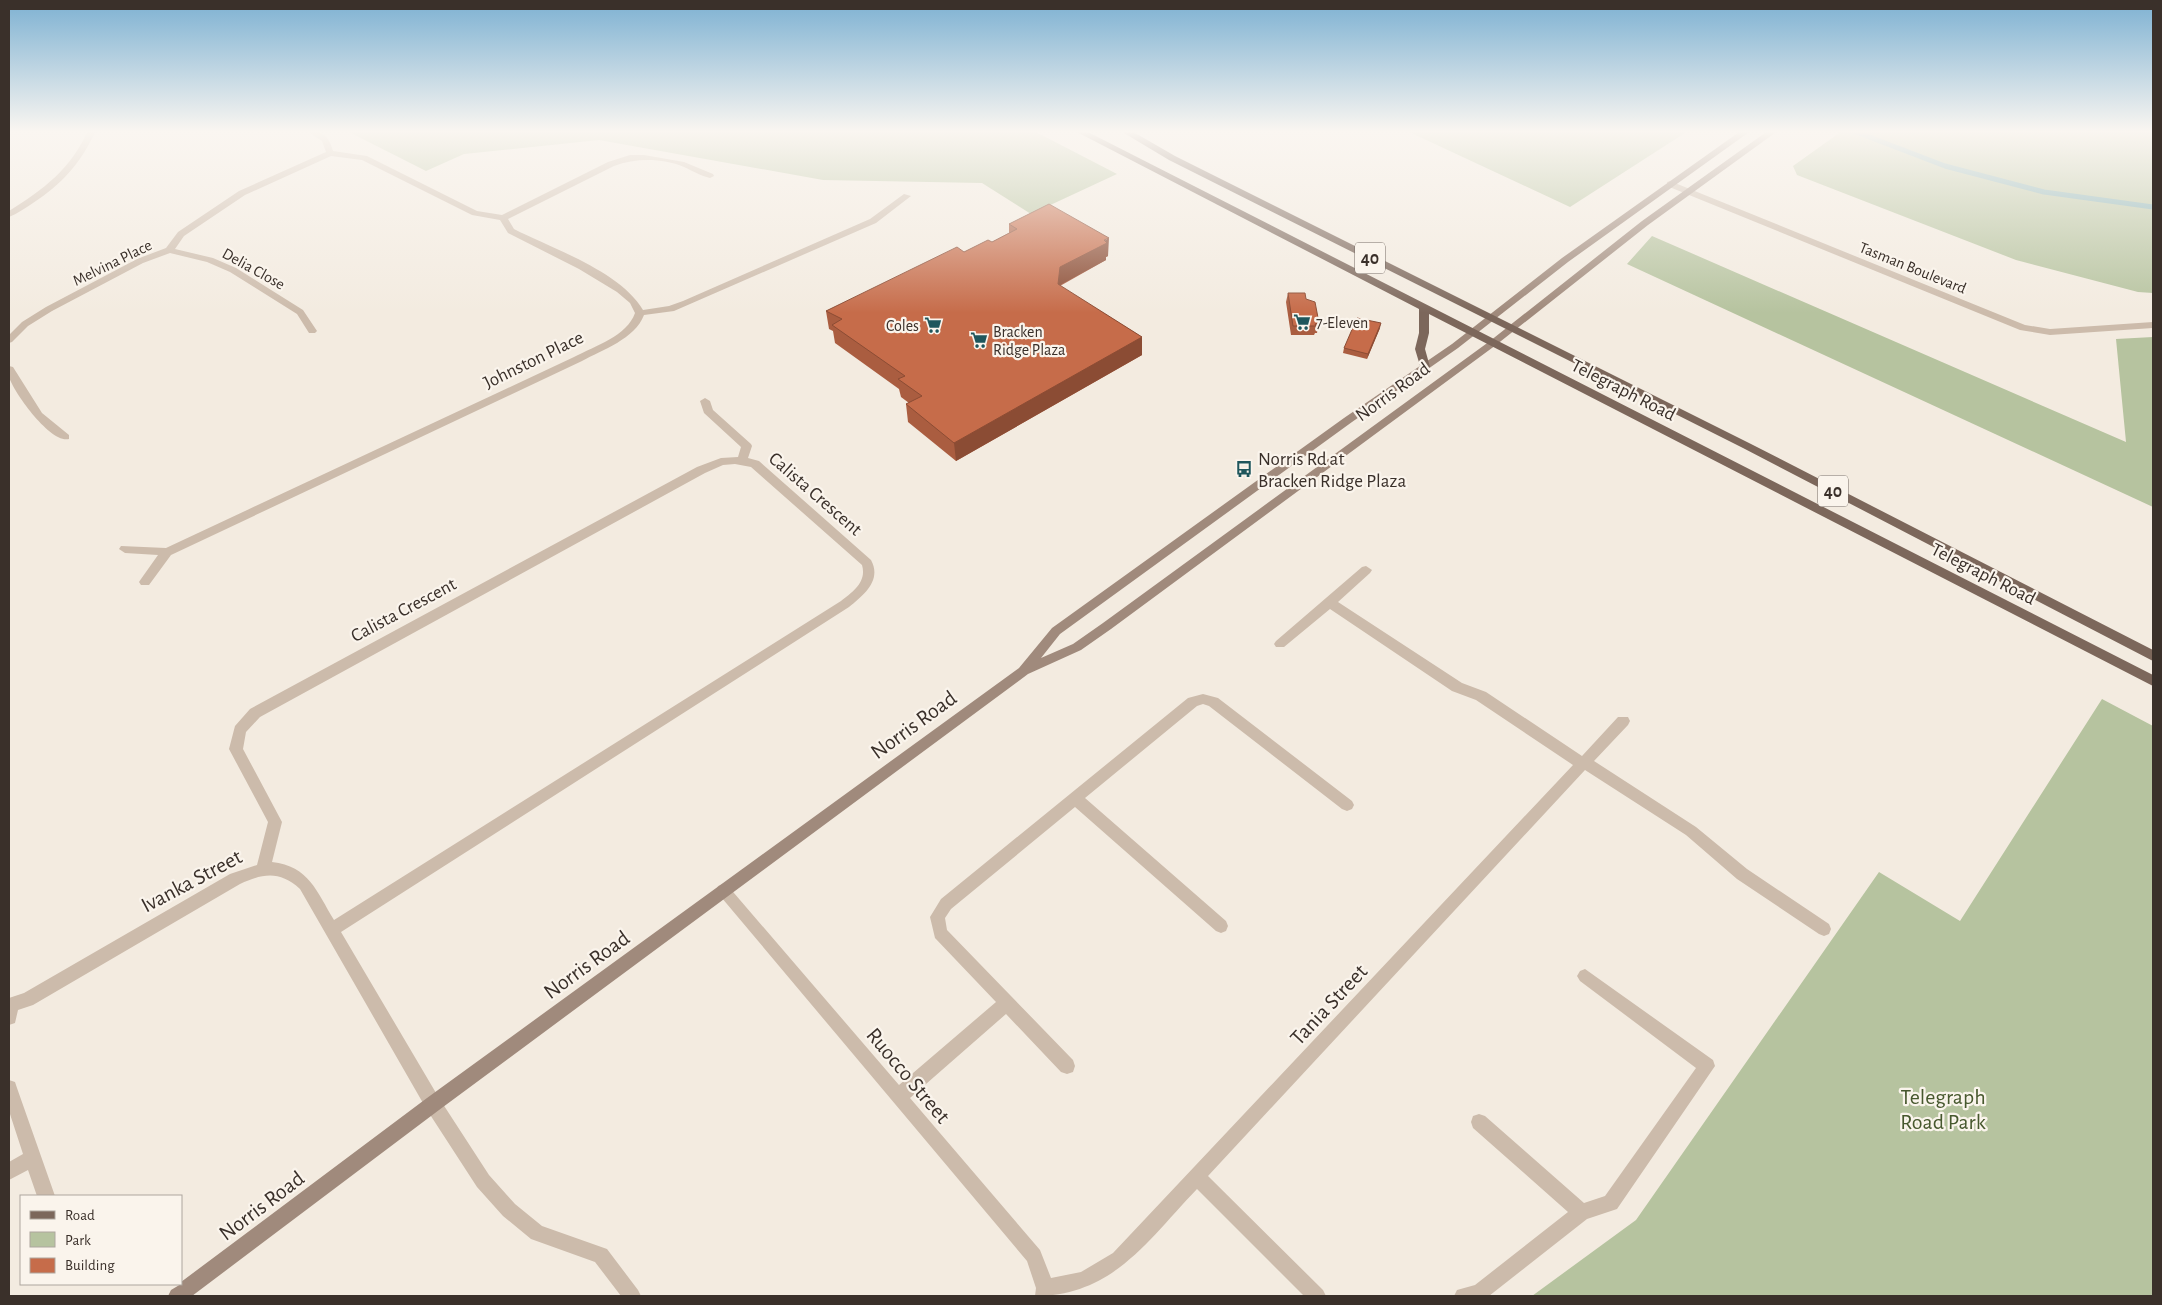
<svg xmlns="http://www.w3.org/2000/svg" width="2162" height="1305" viewBox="0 0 2162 1305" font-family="'Alegreya Sans',sans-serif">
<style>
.green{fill:#b6c39f}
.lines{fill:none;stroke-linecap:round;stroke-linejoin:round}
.stream{stroke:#7eadb1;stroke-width:5}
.minor{fill:#ccbbab;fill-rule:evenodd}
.secondary{fill:#a08a7c;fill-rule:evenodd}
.primary{fill:#7c675b;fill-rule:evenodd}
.wall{fill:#aa5d40}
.shaded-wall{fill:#8b4c34}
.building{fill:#c66c4a;stroke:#8b4c34}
.labels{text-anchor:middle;stroke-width:4.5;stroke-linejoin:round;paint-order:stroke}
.far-street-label{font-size:16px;fill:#3a302a;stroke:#faf4ec}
.far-poi-label{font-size:16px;fill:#3a302a;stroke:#faf4ec;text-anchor:start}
.shield{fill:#faf4ec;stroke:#746b64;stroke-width:1}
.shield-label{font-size:18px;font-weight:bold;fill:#3a302a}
.street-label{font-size:19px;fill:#3a302a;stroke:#faf4ec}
.poi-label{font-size:19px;fill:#3a302a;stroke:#faf4ec;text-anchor:start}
.near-street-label{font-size:22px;fill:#3a302a;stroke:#faf4ec}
.near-park-label{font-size:22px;fill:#47582e;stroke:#faf4ec}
</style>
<rect width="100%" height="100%" fill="#f3ebe0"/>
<path class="green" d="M 347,131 L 1034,131 L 1117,174 L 1031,214 L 982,183 L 823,180 L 599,140 L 464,154 L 426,171 Z
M 1407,131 L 1688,131 L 1570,207 Z
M 1842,131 L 2153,131 L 2153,293 L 2138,292 L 2016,260 L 1797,175 L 1793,166 Z
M 1652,236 L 2126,442 L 2116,339 L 2153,337 L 2153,507 L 1627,264 Z
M 2102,699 L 2153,726 L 2153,1296 L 1532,1296 L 1636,1220 L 1879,872 L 1960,921 Z"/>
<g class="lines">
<path class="stream" d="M 1851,130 L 1945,166 L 2044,192 L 2153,207"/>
<path class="minor" d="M 88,130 L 96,130 C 82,162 61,185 33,203 C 25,208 17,214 9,217 L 9,211 C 43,190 72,168 88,130 Z
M 305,130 C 322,130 329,136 333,151 L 367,156 L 477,211 L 502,215 L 608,162 L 630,155 L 644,155 L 684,162 L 713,174 L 714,176 L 710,178 C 701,176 693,171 684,167 C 662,158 636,158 614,166 L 508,219 L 514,229 C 553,249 620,271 643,310 L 669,306 L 683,301 L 870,219 L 904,194 L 911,196 L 876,223 L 674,311 L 644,315 C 635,339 602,350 582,361 L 171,555 L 149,585 L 141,585 L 139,582 L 141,579 L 158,555 L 125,553 L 119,549 L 121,546 L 166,548 L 574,357 C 595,346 627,336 635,313 L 630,303 L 617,292 L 579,269 L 508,233 L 500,220 L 472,215 L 362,160 L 331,156 L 245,195 L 184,236 L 175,249 L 213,258 L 236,268 L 303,310 L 317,331 L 315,333 L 309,333 L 297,314 L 230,272 L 207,262 L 170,253 L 143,263 L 52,311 L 28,326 L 12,342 L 9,343 L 9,335 L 22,322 L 46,307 L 137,259 L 166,248 L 178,232 L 239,191 L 326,152 L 322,141 Z
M 1670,181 L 2025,325 L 2050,329 L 2153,322 L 2153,328 L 2050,335 L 2020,330 L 1667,186 L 1667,182 Z
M 9,366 L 13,367 L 42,413 L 69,435 L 69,439 C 51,444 14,393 9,377 C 8,374 9,369 9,366 Z
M 705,398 L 710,401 L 713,410 L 751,444 L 752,446 L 748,458 L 759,461 L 871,560 C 882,580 864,595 849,607 L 341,932 L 439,1098 L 489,1175 L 515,1204 L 542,1226 L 607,1249 L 638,1290 L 641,1296 L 621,1296 L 595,1262 L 531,1239 L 503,1216 L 477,1187 L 427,1110 L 300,889 C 280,871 264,873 240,884 L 33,1005 L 18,1010 L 15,1023 L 9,1025 L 9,998 L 24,993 L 230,874 L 257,865 L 268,822 L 229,749 L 235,726 L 250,709 L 697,467 L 721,458 L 738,457 L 741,447 L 704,413 L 700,401 ZM 735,464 L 751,467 L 862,565 C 867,582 853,592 841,601 L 334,920 C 317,892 309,866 272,862 L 282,822 L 243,749 L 246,732 L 260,717 L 705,473 L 723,465 Z
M 1366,566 L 1372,570 L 1370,573 L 1338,602 L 1462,683 L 1486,692 L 1582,756 L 1618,717 L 1628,717 L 1630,721 L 1628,725 L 1594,761 L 1696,827 L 1747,869 L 1829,924 L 1831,929 L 1829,934 L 1824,936 L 1819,934 L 1737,879 L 1686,835 L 1585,770 L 1208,1176 L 1323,1290 L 1326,1296 L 1304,1296 L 1197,1189 C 1148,1240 1113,1296 1035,1296 L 1036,1288 L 1027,1261 L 716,891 L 718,886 L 723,884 L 728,886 L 899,1085 L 996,1002 L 935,938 L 930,917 L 941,899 L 1188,698 L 1203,694 L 1218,698 L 1352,801 L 1354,805 L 1352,809 L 1347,811 L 1342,809 L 1209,706 L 1203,704 L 1197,706 L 1085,798 L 1226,921 L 1228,926 L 1226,931 L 1221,933 L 1216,931 L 1075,807 L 951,909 L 945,918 L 947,930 L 1073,1060 L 1075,1066 L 1073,1072 L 1067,1074 L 1061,1072 L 1006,1014 L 910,1098 L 1040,1250 L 1051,1278 L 1081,1272 L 1113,1253 L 1573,765 L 1476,700 L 1452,691 L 1330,609 L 1284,647 L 1276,647 L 1274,644 L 1276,641 L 1362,567 Z
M 1585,969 L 1713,1060 L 1715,1066 L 1617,1209 L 1587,1219 L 1489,1296 L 1454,1296 L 1457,1290 L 1475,1285 L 1568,1212 L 1473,1128 L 1471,1122 L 1473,1116 L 1479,1114 L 1485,1116 L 1584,1203 L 1605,1196 L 1696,1068 L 1580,981 L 1577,976 L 1580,971 Z
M 9,1080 L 15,1082 L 17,1088 L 55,1196 L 37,1196 L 28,1170 L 9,1180 L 9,1162 L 23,1154 L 9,1111 Z"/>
<path class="secondary" d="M 1742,130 L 1752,130 L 1568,262 L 1458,348 L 1352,422 L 1060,634 L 1041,658 L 1073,644 L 1103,623 L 1490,341 L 1642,221 L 1769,130 L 1779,130 L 1648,225 L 1496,345 L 1111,629 L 1081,650 L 1028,674 L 439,1110 L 192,1296 L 168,1296 L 171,1290 L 181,1284 L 181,1282 L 427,1098 L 1019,668 L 1052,628 L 1344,418 L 1452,344 L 1562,258 Z"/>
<path class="primary" d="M 1073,130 L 1084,130 L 2153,675 L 2153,686 L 1429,314 L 1429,333 L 1425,349 L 1430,367 L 1425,370 L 1421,369 L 1415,349 L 1419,333 L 1419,309 Z
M 1119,130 L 1130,130 L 1175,156 L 1751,444 L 2153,650 L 2153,661 L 1743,448 L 1169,160 Z"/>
</g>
<path class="wall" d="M 1009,224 L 1108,256 L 1106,257 L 1106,260 L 1060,286 L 1142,337 L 1142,355 L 956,461 L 908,422 L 906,404 L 909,403 L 901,397 L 899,389 L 835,343 L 833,331 L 829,329 L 826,311 L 964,252 L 992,242 L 1009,233 Z
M 1288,293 L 1306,299 L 1319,323 L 1317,333 L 1315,333 L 1314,335 L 1291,335 L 1286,302 Z
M 1380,328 L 1367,359 L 1343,353 L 1344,348 Z"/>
<path class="shaded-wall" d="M 1109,238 L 1108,256 L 1106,257 L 1106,260 L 1060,285 L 1058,302 L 1058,284 L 1060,267 Z
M 1381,323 L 1380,328 L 1367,359 L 1368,354 Z
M 1142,337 L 1142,355 L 956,461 L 954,443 Z"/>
<path class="building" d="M 1049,204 L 1109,238 L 1104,240 L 1107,243 L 1060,267 L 1058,284 L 1142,337 L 954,443 L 906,404 L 922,396 L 898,379 L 905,376 L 832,325 L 842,319 L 826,311 L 957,247 L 964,252 L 988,240 L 992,242 L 1017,229 L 1009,224 Z
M 1288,293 L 1305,293 L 1306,299 L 1315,302 L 1319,323 L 1315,324 L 1316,326 L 1293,326 Z
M 1357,318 L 1381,323 L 1368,354 L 1344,348 Z"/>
<linearGradient id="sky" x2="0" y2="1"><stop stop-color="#7db1d2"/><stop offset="0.42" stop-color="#faf6f1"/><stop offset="1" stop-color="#faf6f1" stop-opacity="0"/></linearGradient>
<rect width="2162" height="313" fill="url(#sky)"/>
<defs>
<g id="supermarket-bare" transform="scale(1.35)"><path d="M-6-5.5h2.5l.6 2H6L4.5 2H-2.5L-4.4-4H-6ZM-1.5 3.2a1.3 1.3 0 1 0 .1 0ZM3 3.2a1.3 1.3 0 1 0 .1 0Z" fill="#1f565c" stroke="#faf4ec" stroke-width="2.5" paint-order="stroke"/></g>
<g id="bus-bare" transform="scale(1.35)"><path d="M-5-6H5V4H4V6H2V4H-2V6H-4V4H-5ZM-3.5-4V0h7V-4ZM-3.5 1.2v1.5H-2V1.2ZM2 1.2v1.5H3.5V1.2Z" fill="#1f565c" stroke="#faf4ec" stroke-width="2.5" paint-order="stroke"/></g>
</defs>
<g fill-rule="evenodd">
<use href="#supermarket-bare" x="1302" y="322"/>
<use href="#supermarket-bare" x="933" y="325"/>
<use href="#supermarket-bare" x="979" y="340"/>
<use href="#bus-bare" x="1244" y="469"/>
</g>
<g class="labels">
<g class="far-street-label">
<text transform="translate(112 262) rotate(-26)" y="6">Melvina Place</text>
<text transform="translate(1913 267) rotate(22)" y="6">Tasman Boulevard</text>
<text transform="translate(254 268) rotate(29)" y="6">Delia Close</text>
</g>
<g class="far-poi-label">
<text x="1316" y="328">7-Eleven</text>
<text x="919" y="331" text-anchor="end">Coles</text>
<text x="993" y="337">Bracken<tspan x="993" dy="18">Ridge Plaza</tspan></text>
</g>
<g class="shield">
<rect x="1355" y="242.5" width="30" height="31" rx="4"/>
<rect x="1818" y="475.5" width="30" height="31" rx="4"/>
</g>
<g class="shield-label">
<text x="1370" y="264">40</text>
<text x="1833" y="497">40</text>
</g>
<g class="street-label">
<text transform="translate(533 359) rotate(-26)" y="7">Johnston Place</text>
<text transform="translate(1624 389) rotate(27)" y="7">Telegraph Road</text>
<text transform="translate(1392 391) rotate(-36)" y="7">Norris Road</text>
<text transform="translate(816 493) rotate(41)" y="7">Calista Crescent</text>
<text transform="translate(1984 573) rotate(27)" y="7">Telegraph Road</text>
<text transform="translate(403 609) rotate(-28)" y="7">Calista Crescent</text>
</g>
<g class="poi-label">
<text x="1258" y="465">Norris Rd at<tspan x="1258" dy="22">Bracken Ridge Plaza</tspan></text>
</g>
<g class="near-street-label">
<text transform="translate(913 724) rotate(-36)" y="8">Norris Road</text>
<text transform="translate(191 880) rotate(-28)" y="8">Ivanka Street</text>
<text transform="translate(586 964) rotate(-36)" y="8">Norris Road</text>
<text transform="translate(1328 1004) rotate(-47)" y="8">Tania Street</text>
<text transform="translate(909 1075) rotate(50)" y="8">Ruocco Street</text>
<text transform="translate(261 1205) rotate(-37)" y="8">Norris Road</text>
</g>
<g class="near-park-label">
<text x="1943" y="1104">Telegraph<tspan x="1943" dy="25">Road Park</tspan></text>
</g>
</g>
<rect width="2162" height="1305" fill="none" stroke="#3a302a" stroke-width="20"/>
<rect x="20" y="1195" width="162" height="90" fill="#faf4ec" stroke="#ada69e"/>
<rect x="30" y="1211" width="25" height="8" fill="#7c675b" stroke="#ada69e"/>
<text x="65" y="1220" font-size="15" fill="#3a302a">Road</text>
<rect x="30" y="1232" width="25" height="15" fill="#b6c39f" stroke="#ada69e"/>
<text x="65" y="1245" font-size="15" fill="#3a302a">Park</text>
<rect x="30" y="1258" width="25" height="15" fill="#c66c4a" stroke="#ada69e"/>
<text x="65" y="1270" font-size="15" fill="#3a302a">Building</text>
</svg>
